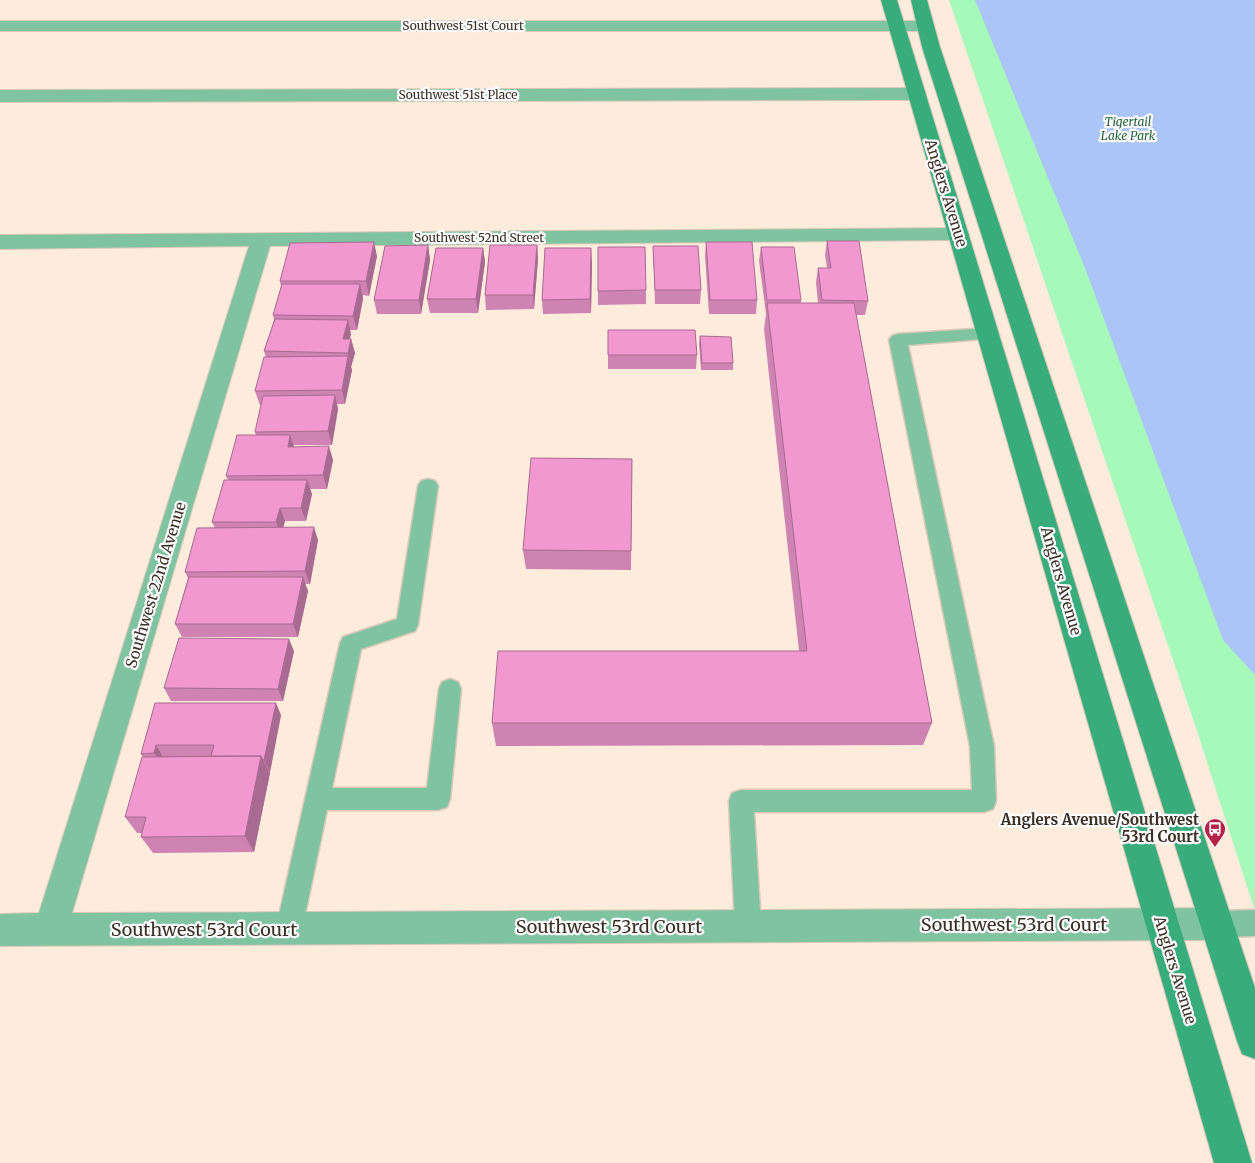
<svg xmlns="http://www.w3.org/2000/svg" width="1255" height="1163" viewBox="0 0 1255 1163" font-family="Merriweather,serif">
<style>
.green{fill:#a6f8bb}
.water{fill:#acc5f7}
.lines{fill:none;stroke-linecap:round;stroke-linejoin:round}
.lane-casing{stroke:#dac9ba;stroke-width:3}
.street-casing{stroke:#dac9ba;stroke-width:2}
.secondary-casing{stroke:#dac9ba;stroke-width:2}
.lane{fill:#80c3a1;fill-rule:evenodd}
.street{fill:#80c3a1;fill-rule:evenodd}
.secondary{fill:#38ac7b;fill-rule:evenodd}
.wall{fill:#ce83b2}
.shaded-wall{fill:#a86a91}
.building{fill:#f098cf;stroke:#a86a91}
.labels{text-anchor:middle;stroke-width:4.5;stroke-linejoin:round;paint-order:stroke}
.far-street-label{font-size:12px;fill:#3b3025;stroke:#fcfcfc}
.far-park-label{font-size:12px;font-style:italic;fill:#25633a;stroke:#fcfcfc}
.street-label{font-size:15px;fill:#3b3025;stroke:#fcfcfc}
.poi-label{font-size:15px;font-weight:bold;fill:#3b3025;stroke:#fcfcfc;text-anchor:end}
.near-street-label{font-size:18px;fill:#3b3025;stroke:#fcfcfc}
</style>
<rect width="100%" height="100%" fill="#fdebdb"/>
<path class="green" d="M 949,0 L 1255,0 L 1255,911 L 1196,728 Z"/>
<path class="water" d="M 975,0 L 1255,0 L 1255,675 L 1223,640 L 1085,268 Z"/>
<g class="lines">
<g class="lane-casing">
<path id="lane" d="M 989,328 L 995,330 L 998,334 L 995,338 L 908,345 L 994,746 L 996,801 L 993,809 L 984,812 L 754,812 L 761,926 L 757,935 L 748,939 L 739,935 L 735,926 L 729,801 L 732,793 L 741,790 L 972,790 L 970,746 L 889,340 L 892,336 L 898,334 Z
M 428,479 L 435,481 L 438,486 L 418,625 L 415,631 L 361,649 L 332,788 L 427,788 L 439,689 L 442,682 L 450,679 L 458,682 L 461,689 L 450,799 L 447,807 L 438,810 L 327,810 L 302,929 L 298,938 L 289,942 L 280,938 L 276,929 L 340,643 L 343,637 L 397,619 L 418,486 L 421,481 Z
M 1255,910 L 1255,936 L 1218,937 L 1209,933 L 1205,924 L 1209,915 L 1218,911 Z"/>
</g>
<g class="street-casing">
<path id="street" d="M 0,21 L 925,21 L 931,22 L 934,26 L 931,30 L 925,31 L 0,31 Z
M 917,88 L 924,90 L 926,94 L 924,98 L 917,100 L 0,102 L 0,90 Z
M 958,228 L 965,229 L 969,234 L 965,239 L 958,240 L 270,246 L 72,913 L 1218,908 L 1230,912 L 1235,924 L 1230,936 L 1218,940 L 0,946 L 0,914 L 39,913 L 249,246 L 0,249 L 0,235 Z"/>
</g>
<g class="secondary-casing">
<path id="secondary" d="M 881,0 L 897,0 L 1252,1163 L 1214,1163 Z
M 911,0 L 927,0 L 940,47 L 1255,988 L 1255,1059 L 1242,1054 L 1237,1041 L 922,47 Z"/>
</g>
<use href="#lane" class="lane"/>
<use href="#street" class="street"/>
<use href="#secondary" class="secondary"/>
</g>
<path class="wall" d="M 827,241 L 868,301 L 865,315 L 856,315 L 932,723 L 923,745 L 496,746 L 492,723 L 799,651 L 764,329 L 766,314 L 759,261 L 761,247 L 801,300 L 801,303 L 818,303 L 816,282 L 818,268 L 827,268 L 825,255 Z
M 706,242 L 757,300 L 756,314 L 709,314 L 705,256 Z
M 428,245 L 430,260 L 421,314 L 377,314 L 374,300 Z
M 537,245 L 538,259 L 534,309 L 486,310 L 485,295 Z
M 653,246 L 701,290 L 700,304 L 655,304 Z
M 483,248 L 485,262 L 478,313 L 430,313 L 427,299 Z
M 377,256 L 369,296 L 363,295 L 363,299 L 357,330 L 350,330 L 351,334 L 350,339 L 351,339 L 355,353 L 351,367 L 352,370 L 345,404 L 337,404 L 338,409 L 332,445 L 293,445 L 294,447 L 333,460 L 327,489 L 310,489 L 312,494 L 306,521 L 285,521 L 283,527 L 318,540 L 310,584 L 305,584 L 308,591 L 298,637 L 182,637 L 175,624 L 188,578 L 185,572 L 215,528 L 212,522 L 228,480 L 226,476 L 256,435 L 255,432 L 261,405 L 260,405 L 255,391 L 266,357 L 264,351 L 274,320 L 273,315 L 281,287 L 280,281 Z
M 592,262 L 591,313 L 543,314 L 542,300 Z
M 646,290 L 646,304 L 598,305 L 598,291 Z
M 700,336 L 733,363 L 733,370 L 701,370 L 699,344 Z
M 608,355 L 697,355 L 696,369 L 608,369 Z
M 632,459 L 631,570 L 526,569 L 523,550 Z
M 294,651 L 283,701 L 171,701 L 164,688 Z
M 155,703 L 281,715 L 270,772 L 269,772 L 270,773 L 254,852 L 153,853 L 141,837 L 142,833 L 137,833 L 125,817 L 143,757 L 141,754 Z"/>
<path class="shaded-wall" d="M 374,242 L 377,256 L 369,296 L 366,281 Z
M 428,245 L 430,260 L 421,314 L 419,300 Z
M 537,245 L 538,259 L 534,309 L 533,295 Z
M 483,248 L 485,262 L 478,313 L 476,299 Z
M 591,248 L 592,262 L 591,313 L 590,299 Z
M 360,284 L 363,299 L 357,330 L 353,316 Z
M 348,320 L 351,334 L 346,353 L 343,339 Z
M 351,339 L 355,353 L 351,367 L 348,353 Z
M 348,356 L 352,370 L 345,404 L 342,390 Z
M 335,395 L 338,409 L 332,445 L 328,431 Z
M 290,435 L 295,449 L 288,447 Z
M 329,446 L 333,460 L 327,489 L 323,475 Z
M 307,480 L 312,494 L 306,521 L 301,508 Z
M 280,508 L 285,521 L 281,535 L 276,522 Z
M 314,527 L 318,540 L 310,584 L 305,571 Z
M 303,577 L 308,591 L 298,637 L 293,624 Z
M 289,639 L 294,651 L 283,701 L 278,689 Z
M 276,703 L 281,715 L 270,772 L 264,760 Z
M 156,745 L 163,757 L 162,765 L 154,753 Z
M 261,756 L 270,773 L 254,852 L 245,836 Z"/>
<path class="building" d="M 827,241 L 859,241 L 868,301 L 822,300 L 818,268 L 831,268 Z
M 374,242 L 366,281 L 280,281 L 290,243 Z
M 706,242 L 752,242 L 757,300 L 710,300 Z
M 428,245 L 419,300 L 374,300 L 385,246 Z
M 490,245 L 537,245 L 533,295 L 485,295 Z
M 653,246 L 698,246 L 701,290 L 655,290 Z
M 598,247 L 645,247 L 646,290 L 598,291 Z
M 761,247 L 794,247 L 801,300 L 767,300 Z
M 436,248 L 483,248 L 476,299 L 427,299 Z
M 545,248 L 591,248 L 590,299 L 542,300 Z
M 282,284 L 360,284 L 353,316 L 273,315 Z
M 767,303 L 854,303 L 932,723 L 492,723 L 498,651 L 807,651 Z
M 275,319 L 348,320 L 343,339 L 351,339 L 348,353 L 264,351 Z
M 608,330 L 695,330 L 697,355 L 608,355 Z
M 700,336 L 731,337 L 733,363 L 702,363 Z
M 348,356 L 342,390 L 255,391 L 264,357 Z
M 335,395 L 328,431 L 255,432 L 263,396 Z
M 237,435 L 290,435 L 288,447 L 329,446 L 323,475 L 226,476 Z
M 531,458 L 632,459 L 631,551 L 523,550 Z
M 224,480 L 307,480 L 301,508 L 280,508 L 276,522 L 212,522 Z
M 314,527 L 305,571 L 185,572 L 197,528 Z
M 189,577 L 303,577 L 293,624 L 175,624 Z
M 179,638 L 289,639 L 278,689 L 164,688 Z
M 155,703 L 276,703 L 264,760 L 263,760 L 261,756 L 211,756 L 214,745 L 156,745 L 154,753 L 141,754 Z
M 261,756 L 245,836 L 141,837 L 146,817 L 125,817 L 142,757 Z"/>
<defs>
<g id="bus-pin" transform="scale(1.125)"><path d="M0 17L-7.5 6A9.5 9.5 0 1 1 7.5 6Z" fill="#b52348" stroke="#fcfcfc"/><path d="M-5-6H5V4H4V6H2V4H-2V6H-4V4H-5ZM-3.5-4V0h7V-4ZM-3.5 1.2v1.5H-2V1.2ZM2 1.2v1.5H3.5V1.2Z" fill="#fff"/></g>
</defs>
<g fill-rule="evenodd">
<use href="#bus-pin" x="1215" y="829"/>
</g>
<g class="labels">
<g class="far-street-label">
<text x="463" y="30">Southwest 51st Court</text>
<text x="458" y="99">Southwest 51st Place</text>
<text x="479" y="242">Southwest 52nd Street</text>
</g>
<g class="far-park-label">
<text x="1128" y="126">Tigertail<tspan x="1128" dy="14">Lake Park</tspan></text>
</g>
<g class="street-label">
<text transform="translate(946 193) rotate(73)" y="5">Anglers Avenue</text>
<text transform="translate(1061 581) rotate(74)" y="5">Anglers Avenue</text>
<text transform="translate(156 585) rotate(-73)" y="5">Southwest 22nd Avenue</text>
<text transform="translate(1175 970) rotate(73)" y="5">Anglers Avenue</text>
</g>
<g class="poi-label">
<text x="1199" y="825">Anglers Avenue/Southwest<tspan x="1199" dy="17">53rd Court</tspan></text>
</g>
<g class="near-street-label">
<text x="1014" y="931">Southwest 53rd Court</text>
<text x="609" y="933">Southwest 53rd Court</text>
<text x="204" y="936">Southwest 53rd Court</text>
</g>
</g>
</svg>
